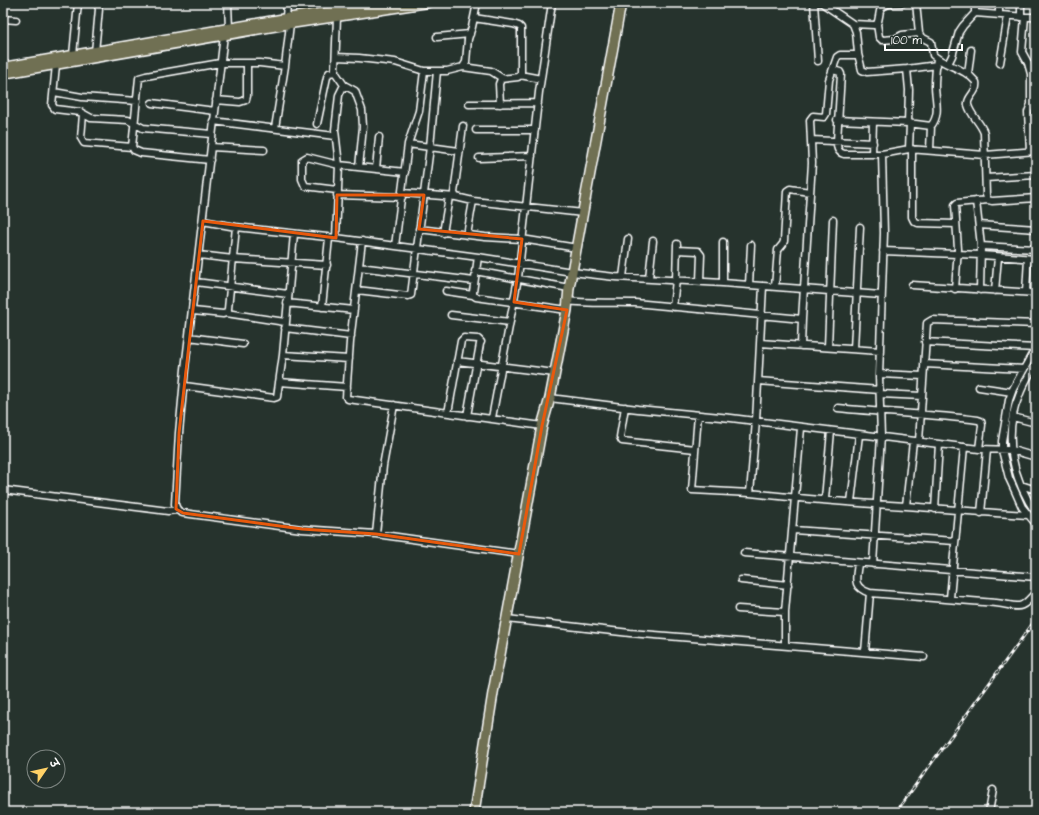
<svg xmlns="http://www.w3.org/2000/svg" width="1039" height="815" viewBox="0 0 1039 815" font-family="'Architects Daughter','Playpen Sans Deva',sans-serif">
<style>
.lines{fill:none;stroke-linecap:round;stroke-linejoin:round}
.minor-casing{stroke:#fff;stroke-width:9}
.major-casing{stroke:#fff;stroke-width:11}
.highway-casing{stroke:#fff;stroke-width:12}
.minor{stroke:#26332d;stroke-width:6}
.major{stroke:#706f52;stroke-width:8}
.highway{stroke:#706f52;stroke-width:9}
.rail-casing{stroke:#fff;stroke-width:3}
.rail{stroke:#26332d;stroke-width:1.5;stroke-dasharray:4.5;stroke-linecap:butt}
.marked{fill:none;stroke:#e8590c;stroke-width:3;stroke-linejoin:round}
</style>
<rect width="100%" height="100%" fill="#26332d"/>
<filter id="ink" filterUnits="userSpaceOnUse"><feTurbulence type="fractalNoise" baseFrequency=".025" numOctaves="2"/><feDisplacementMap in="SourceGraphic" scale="8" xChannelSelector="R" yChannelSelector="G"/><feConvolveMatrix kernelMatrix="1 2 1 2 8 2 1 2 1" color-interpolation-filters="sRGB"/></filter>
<g filter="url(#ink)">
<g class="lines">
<g class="minor-casing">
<path id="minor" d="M 228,3 L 229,29
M 814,3 L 818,61
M 916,3 L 919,33 L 921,37 L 931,42 L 933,55 C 946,67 964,67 976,82 C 978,93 966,97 968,105 C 971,116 981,123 984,133 L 986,195 L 988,200 L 992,201 L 1036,198
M 975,13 L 1025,17 L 1036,17
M 999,14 L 999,3
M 1021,17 L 1021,3
M 1025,17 L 1022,52 L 1028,63 L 1031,74 L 1031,104 L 1028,112 L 1030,151
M 286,18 L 287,3
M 474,18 L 513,24 L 519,26 L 521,28 L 521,73 L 518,77 L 501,79 L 499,84 L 500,104
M 3,19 L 16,20
M 853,24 L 874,25 L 877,24 C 879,20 879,15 880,11 C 883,2 896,3 903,3
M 877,24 L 879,37 L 882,40 L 895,39 L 902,35 L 919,33
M 224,35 L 185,369 L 179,433 L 175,504 C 176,509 178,512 183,513 L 302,529 L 376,534 L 519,554
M 437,37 L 470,34
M 95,52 L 99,9 L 97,3
M 858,54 L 862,70 L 867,72 L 907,69 L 937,65
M 73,55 L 78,3
M 336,57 L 359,58 L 395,62 L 424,71 L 447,71 L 463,67 L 466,62 L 468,39 L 472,27 L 477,3
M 1000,63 L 1008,16
M 948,64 L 952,56 L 959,32 L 963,26 L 975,13 L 975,3
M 56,65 L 52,105 L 55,109 L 80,112 L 91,118 L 128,120 L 143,128 L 212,134
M 463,67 L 491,71 L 502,78
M 907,69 L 909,90 L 908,123
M 833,70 L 840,72 L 841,74 L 837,141 C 837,147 837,152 844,154 L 882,154 L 909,149 L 985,155 L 1036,151
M 968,74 L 971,50
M 520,75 L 541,79
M 344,85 L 355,91 L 362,110 L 363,127 L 359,167
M 54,92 L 82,97 L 137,101
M 216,100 L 240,102 L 246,100 L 247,96 L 247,64
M 152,103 L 215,111
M 469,104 L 538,103
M 83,114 L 81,138 L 84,143 L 132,147
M 837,120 L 908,123 L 931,126 C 941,114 935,99 935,86 C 935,77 936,67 937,58
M 213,121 L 335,136
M 317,124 L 327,77 L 329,73 L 335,72
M 463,126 L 454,193 L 456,197 L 473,201 L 583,213
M 275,128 L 285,66 L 290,24
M 476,130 L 535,130
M 812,140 L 873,143
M 408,144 L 459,151
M 211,147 L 264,150
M 909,149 L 910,123
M 912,149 L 912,217 L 914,221 L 918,223 L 956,224
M 930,150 L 931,126
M 872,154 L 873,122
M 479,158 L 532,156
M 210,160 L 141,153 L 134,150 L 132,147 L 139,78 L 146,76 L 220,63 L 260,63 L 285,66
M 376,169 L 379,137
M 986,178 L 1036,175
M 337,190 L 305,186 L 302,179 L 302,160 L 307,157 L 339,165 L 335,130 L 339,95 L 344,85 L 335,72 L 335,69 L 337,17
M 403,193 L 456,197
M 337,195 L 402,197
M 976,201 L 981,246 L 980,290
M 203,221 L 236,227 L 336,238 L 478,257 L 572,272 L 615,277 L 723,283 L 881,295
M 979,225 L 1036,229
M 419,229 L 485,237 L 522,239 L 577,248
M 443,233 L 449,197
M 467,235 L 473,201
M 336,238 L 339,165 L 405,172
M 362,241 L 350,342 L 346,397 L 348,399 L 542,426
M 723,242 L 723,283
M 395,246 L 408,144 L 419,111 L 424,71
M 981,246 L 1036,249
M 677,250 L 698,251 L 701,255 L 700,281
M 883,251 L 981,255 L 1036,259
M 199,255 L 233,259 L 327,265
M 478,257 L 473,292 L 473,295 L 476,297 L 567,310
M 359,267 L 474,281
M 475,271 L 569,288
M 623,277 L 628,239
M 649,278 L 653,241
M 196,282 L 288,294
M 749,285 L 751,245
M 912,285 L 1036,293
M 775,287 L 778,250 L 783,244 L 784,241 L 787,191 L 790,189 L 810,192
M 955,289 L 958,249 L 955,205 L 957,203 L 988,200
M 357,290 L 408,296 L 411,295 L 430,147 L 437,71
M 446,291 L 473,295
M 995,291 L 998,257
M 1026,292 L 1028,259
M 567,301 C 589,304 612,302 635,303 L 802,319 L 801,346
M 287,303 L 354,310
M 322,307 L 329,238
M 673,307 L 676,280 L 677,244
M 193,311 L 223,314 L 226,313 L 228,309 L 236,227
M 226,313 L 285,322
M 451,315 L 510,322
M 802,319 L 812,163 L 810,120 L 813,116 L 824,117 L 826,114 L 829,80 L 837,57 L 840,55 L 856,55 L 858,53 L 856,32 L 853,24 L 822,3
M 285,328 L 351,336
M 189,337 L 243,344
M 925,342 L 1036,348
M 760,343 L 880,351
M 828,347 L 833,220
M 1036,347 L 1013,389 L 1009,400 L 1002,441 L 1002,450 L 1009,478 L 1015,491 L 1022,507 L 1036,524
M 854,349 L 860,227
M 283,355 L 349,359
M 457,361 L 555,373
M 1036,363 C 1030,374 1023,384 1019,396 C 1002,435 1013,480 1036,513
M 924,364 L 1024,369
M 880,374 L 923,376
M 758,381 L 880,390
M 279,382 L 347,387
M 185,386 L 274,398 L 277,397 L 283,355 L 294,234
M 979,387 L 1012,392
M 880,394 L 922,396
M 550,398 L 638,409 L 731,418 L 979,449 L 1012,450 L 1036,457
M 625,407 L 620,437 L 622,441 L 695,449
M 838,408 C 885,413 932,414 978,420 L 981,421 L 982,425 L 979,449
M 448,413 L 461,341 L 464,338 L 478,339 L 481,342 L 480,344 L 467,416
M 698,415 L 692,490 L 750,493 L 756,421 L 763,286
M 1013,417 L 1036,423
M 492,418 L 518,278 L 539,92 L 552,3
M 919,441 L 927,323 L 932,320 L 1036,324
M 1021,485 L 1036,490
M 3,490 L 168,511 L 177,510
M 750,493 C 802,499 854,503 906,506 C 946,509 987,513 1028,515
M 825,499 L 831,431
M 851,502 L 859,435
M 906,506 L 913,441
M 935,509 L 939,444
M 981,513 L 987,450
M 793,530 L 955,541
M 376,534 L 383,466 L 394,405
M 744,553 L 1036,577
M 858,564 C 856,579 852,587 870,593 L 996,603 C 1020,606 1019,612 1036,592
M 873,564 L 881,436 L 879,376 L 884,233 L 882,154
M 741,580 L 788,585
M 950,598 L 964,447
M 738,609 L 785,612
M 507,619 L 630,633 L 924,657
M 785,645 L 785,612 L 801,428
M 865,652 L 870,593
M 989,812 L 993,790"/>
</g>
<g class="major-casing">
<path id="major" d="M 3,67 L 286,18 L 385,3
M 3,74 L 290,24 L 428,3"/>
</g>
<g class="highway-casing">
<path id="highway" d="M 474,812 L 493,693 L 542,426 L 550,398 L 567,310 L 569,288 L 621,3"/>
</g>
<use href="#minor" class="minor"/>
<use href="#major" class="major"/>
<use href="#highway" class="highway"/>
<g class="rail-casing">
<path id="rail" d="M 896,812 L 1036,619"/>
</g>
<use href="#rail" class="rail"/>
</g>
</g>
<path class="marked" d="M 337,195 L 424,195 L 419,229 L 522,239 L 514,302 L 567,310 L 542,426 L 519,554 L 376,534 L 302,529 L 183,513 L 176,509 L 179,433 L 203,221 L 336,238 Z"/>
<rect width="1039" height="815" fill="none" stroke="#26332d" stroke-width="16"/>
<rect x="8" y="8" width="1023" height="799" fill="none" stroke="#fff" stroke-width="1.5" filter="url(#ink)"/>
<g transform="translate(46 769) rotate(56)"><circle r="19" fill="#26332d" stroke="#7d8581"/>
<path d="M0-3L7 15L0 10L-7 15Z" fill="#ffd166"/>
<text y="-6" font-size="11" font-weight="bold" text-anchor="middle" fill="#ffffff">उ</text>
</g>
<path d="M885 44v6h77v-6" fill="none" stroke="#ffffff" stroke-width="2"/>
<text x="891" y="44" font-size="12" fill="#ffffff" stroke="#26332d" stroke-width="3" paint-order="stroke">100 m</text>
</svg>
